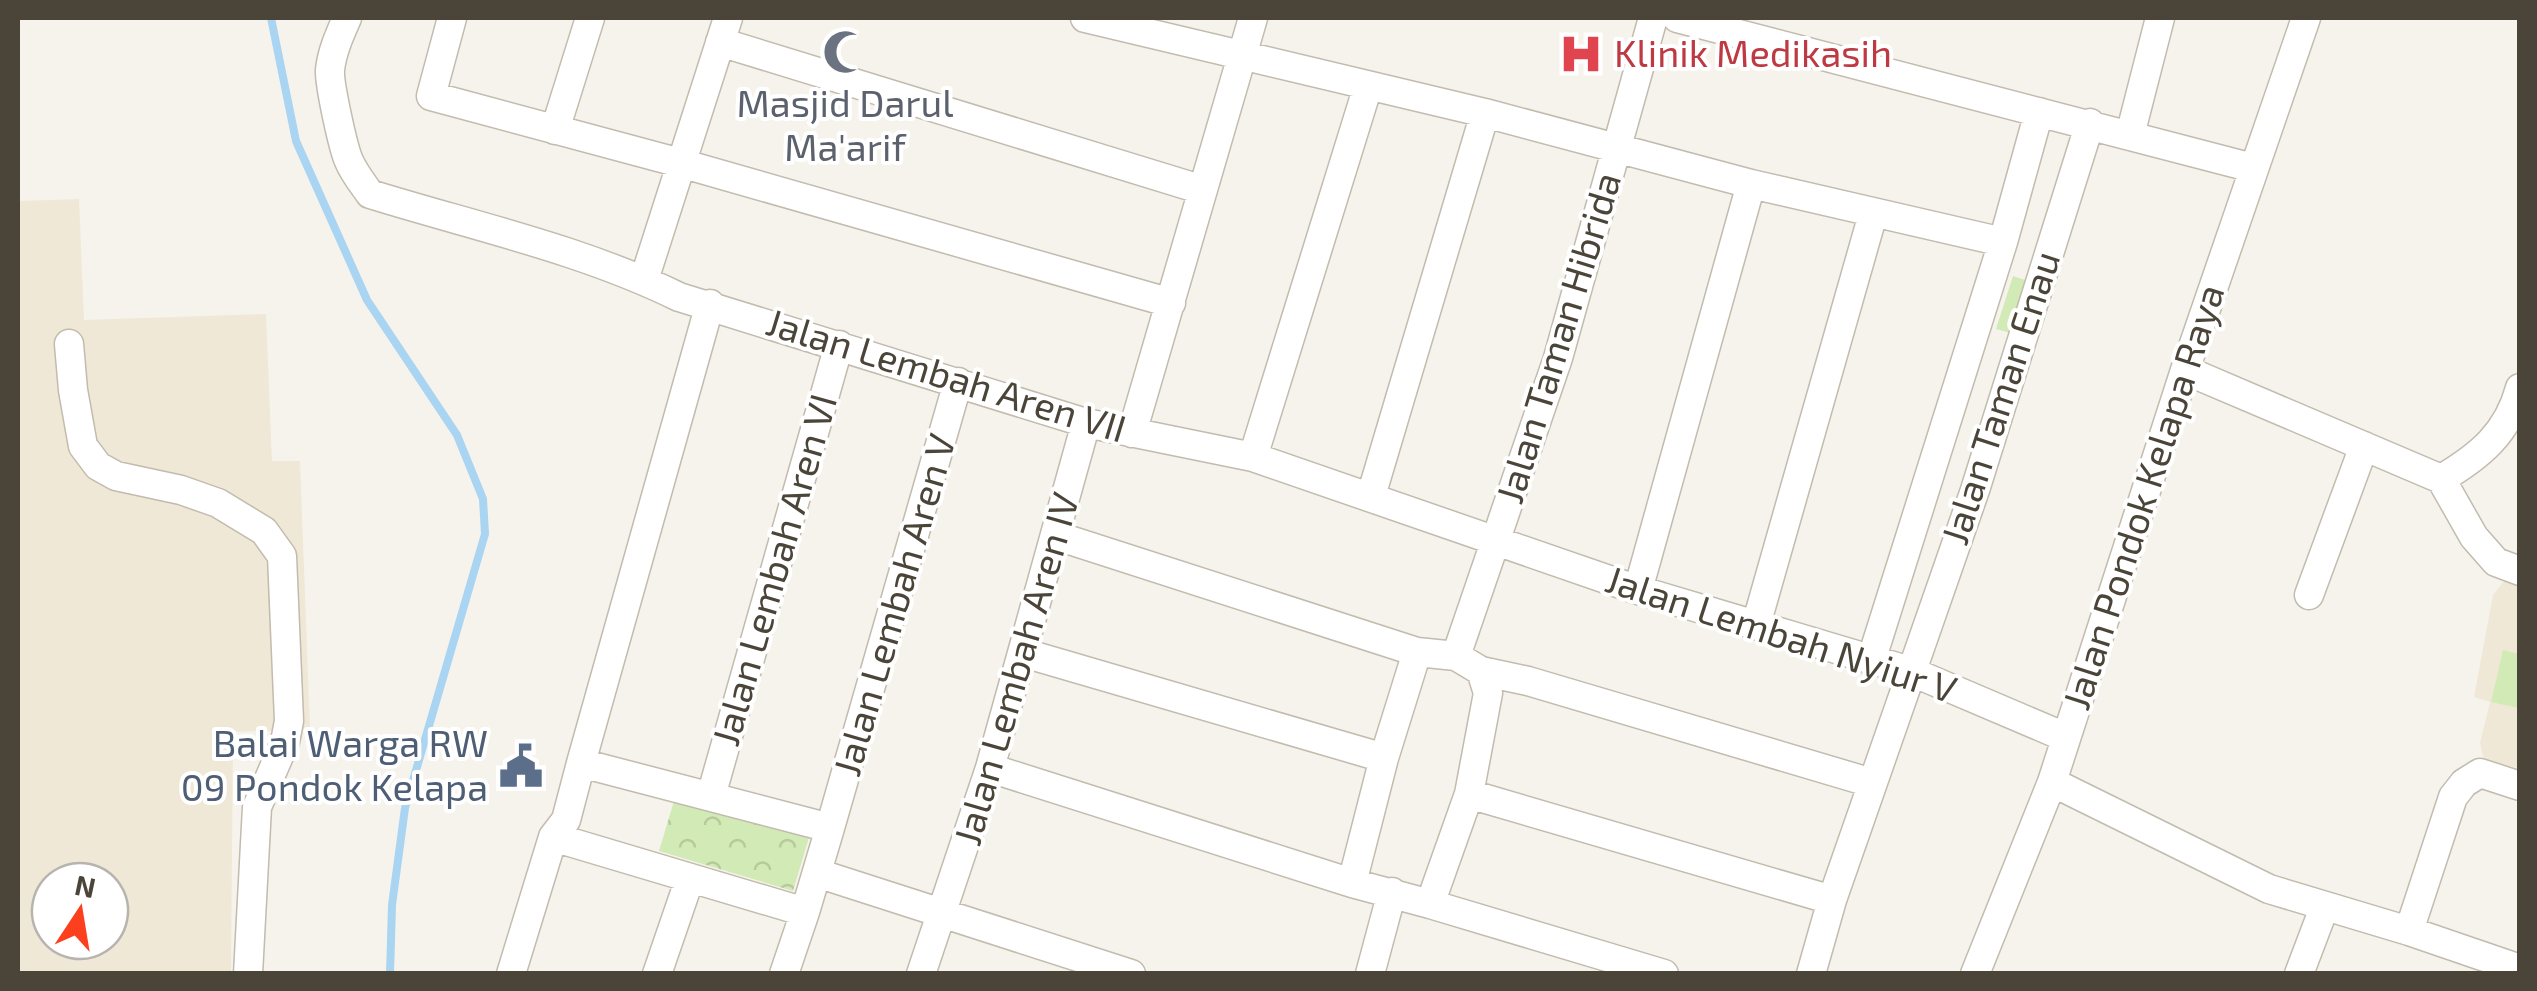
<svg xmlns="http://www.w3.org/2000/svg" width="2537" height="991" viewBox="0 0 2537 991" font-family="'Exo 2',sans-serif">
<style>
.education{fill:#efe8d6;fill-rule:evenodd}
.park{fill:url(#park-crowns)}
.pitch{fill:#d2eab5}
.lines{fill:none;stroke-linecap:round;stroke-linejoin:round}
.stream{stroke:#a9d4f2;stroke-width:8}
.minor-casing{stroke:#c2bbae;stroke-width:31}
.minor{stroke:#fff;stroke-width:28}
.labels{text-anchor:middle;stroke-width:8;stroke-linejoin:round;paint-order:stroke}
.health-label{font-size:38px;fill:#be3a42;stroke:#fff;text-anchor:start}
.worship-label{font-size:38px;fill:#5b616d;stroke:#fff}
.street-label{font-size:38px;fill:#4b4439;stroke:#fff}
.service-label{font-size:38px;fill:#4e5e75;stroke:#fff;text-anchor:end}
</style>
<defs>
<pattern id="park-crowns" width="20" height="18" patternUnits="userSpaceOnUse" patternTransform="scale(2.5)"><rect width="20" height="18" fill="#d2eab5"/><path d="M2 6a3 3 0 1 1 6 0M12 15a3 3 0 1 1 6 0" fill="none" stroke="#b6ca9c"/></pattern>
</defs>
<rect width="100%" height="100%" fill="#f6f3ec"/>
<path class="education" d="M 79,199 L 84,320 L 266,314 L 272,461 L 300,461 L 310,729 L 233,732 L 231,973 L 18,973 L 18,201 ZM 50,881 L 110,881 L 110,941 L 50,941 Z
M 2508,576 L 2519,581 L 2519,768 L 2484,760 L 2480,743 L 2490,702 L 2474,697 L 2493,595 Z"/>
<path class="park" d="M 677,791 L 811,831 L 793,891 L 659,851 Z"/>
<path class="pitch" d="M 2013,276 L 2034,283 L 2018,335 L 1996,329 Z
M 2503,650 L 2519,654 L 2519,708 L 2491,702 Z"/>
<g class="lines">
<path class="stream" d="M 271,18 L 296,141 L 367,300 L 457,435 L 483,499 L 485,534 L 405,808 L 392,905 L 390,974"/>
<g class="minor-casing">
<path id="minor" d="M 347,18 C 340,34 332,51 330,70 C 329,83 343,148 349,161 C 354,173 363,184 370,194 C 473,226 581,249 679,297 L 1086,423 L 1253,457 L 1638,590 L 1910,671 L 2065,737
M 452,18 L 431,96 L 684,164 L 1171,303
M 1085,18 L 1485,113 L 1751,184 L 2003,242
M 1677,18 L 2253,168
M 720,42 L 1203,190
M 555,130 L 590,18
M 2130,135 L 2160,18
M 644,280 L 728,18
M 69,344 L 73,390 L 83,446 L 98,466 L 116,476 L 181,490 L 218,503 L 264,531 L 282,556 L 289,721 L 285,742 L 257,807 L 248,974
M 2185,370 L 2441,479 C 2480,456 2508,433 2520,388
M 1132,433 L 1253,18
M 1253,457 L 1368,86
M 2441,479 L 2474,537 L 2496,562 L 2520,571
M 1371,496 L 1485,113
M 1057,536 L 1417,652
M 1638,590 L 1751,184
M 2309,595 L 2364,446
M 1756,625 L 1873,214
M 1417,652 L 1456,656 L 1481,671 L 1488,693 L 1469,794 L 1430,904 L 1352,883 L 1384,758 Z
M 1024,653 L 1384,758
M 1456,656 L 1558,358 L 1653,18
M 1871,661 L 2003,242 L 2039,112
M 1481,671 L 1528,681 L 1872,783
M 581,763 L 830,828 L 805,912 L 553,837 L 566,820 Z
M 581,763 L 710,304
M 990,768 L 1352,883
M 2052,782 L 2269,889 L 2409,931 L 2520,969
M 1469,794 L 1832,900
M 711,796 L 839,345
M 830,828 L 958,382
M 817,873 L 1131,974
M 1430,904 L 1664,974
M 2409,931 L 2453,797 L 2464,783 L 2480,773 L 2520,786
M 511,974 L 553,837
M 657,974 L 690,878
M 784,974 L 805,912
M 921,974 L 990,768 L 1086,423
M 1370,974 L 1392,892
M 1811,974 L 1832,900 L 1975,490 L 2090,123
M 1975,974 L 2052,782 L 2185,370 L 2306,18
M 2299,974 L 2324,908"/>
</g>
<use href="#minor" class="minor"/>
</g>
<defs>
<g id="mosque-bare" transform="scale(3.45)"><path d="M3.5-4.9A6 6 0 1 0 3.5 4.9A5 5 0 1 1 3.5-4.9Z" fill="#6b7280" stroke="#fff" stroke-width="2.5" paint-order="stroke"/></g>
<g id="hospital-bare" transform="scale(3.45)"><path d="M-5-5h3v3.5h4V-5h3V5h-3V1.5h-4V5h-3Z" fill="#e0444e" stroke="#fff" stroke-width="2.5" paint-order="stroke"/></g>
<g id="civic-bare" transform="scale(3.45)"><path d="M-.6-6.5H3V-4.5H.6V-3L4-1V1h2V6H-6V1h2V-1L-.6-3ZM-1.2 2.5V6h2.4V2.5Z" fill="#5c6f8a" stroke="#fff" stroke-width="2.5" paint-order="stroke"/></g>
</defs>
<g fill-rule="evenodd">
<use href="#mosque-bare" x="845" y="52"/>
<use href="#hospital-bare" x="1581" y="54"/>
<use href="#civic-bare" x="521" y="766"/>
</g>
<g class="labels">
<g class="health-label">
<text x="1614" y="67">Klinik Medikasih</text>
</g>
<g class="worship-label">
<text x="845" y="117">Masjid Darul<tspan x="845" dy="44">Ma'arif</tspan></text>
</g>
<g class="street-label">
<text transform="translate(1559 338) rotate(-73)" y="13">Jalan Taman Hibrida</text>
<text transform="translate(946 376) rotate(17)" y="13">Jalan Lembah Aren VII</text>
<text transform="translate(2001 398) rotate(-72)" y="13">Jalan Taman Enau</text>
<text transform="translate(2144 497) rotate(-72)" y="13">Jalan Pondok Kelapa Raya</text>
<text transform="translate(775 570) rotate(-74)" y="13">Jalan Lembah Aren VI</text>
<text transform="translate(895 605) rotate(-74)" y="13">Jalan Lembah Aren V</text>
<text transform="translate(1781 635) rotate(18)" y="13">Jalan Lembah Nyiur V</text>
<text transform="translate(1017 669) rotate(-74)" y="13">Jalan Lembah Aren IV</text>
</g>
<g class="service-label">
<text x="488" y="757">Balai Warga RW<tspan x="488" dy="44">09 Pondok Kelapa</tspan></text>
</g>
</g>
<rect width="2537" height="991" fill="none" stroke="#4b4439" stroke-width="40"/>
<g transform="translate(80 911) rotate(12)"><circle r="48" fill="#ffffff" stroke="#b7b4b0" stroke-width="2.5"/>
<path d="M0-8L18 38L0 25L-18 38Z" fill="#fc3f1d"/>
<text y="-15" font-size="28" font-weight="bold" text-anchor="middle" fill="#4b4439">N</text>
</g>
</svg>
